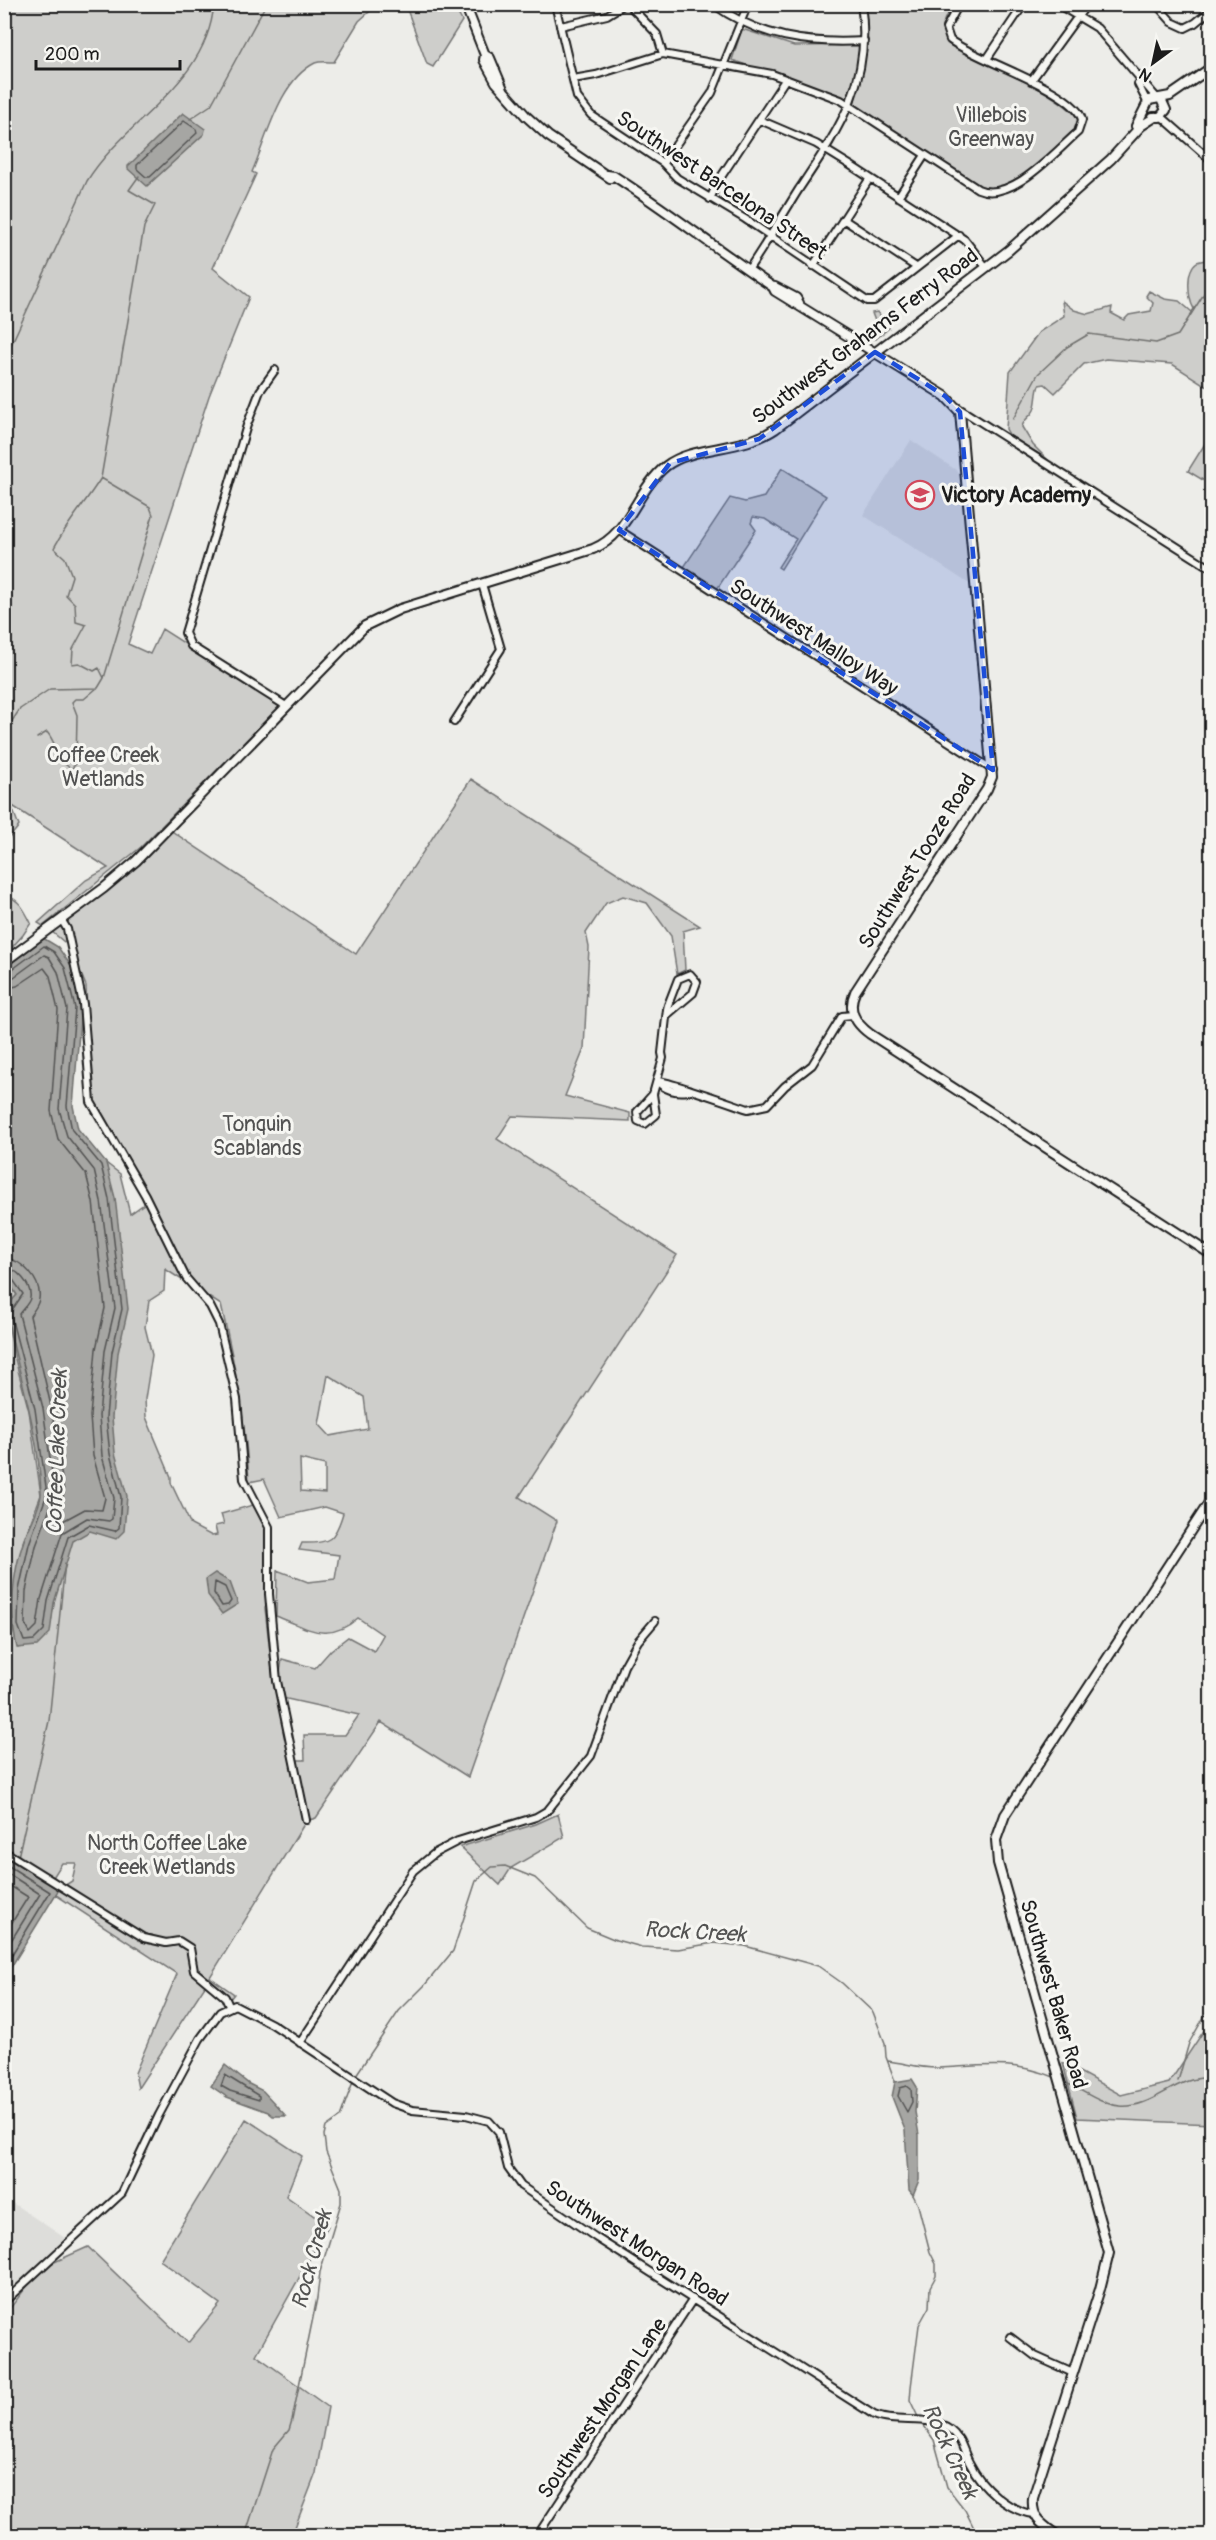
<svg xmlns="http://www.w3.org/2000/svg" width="1216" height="2540" viewBox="0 0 1216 2540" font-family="Pangolin,sans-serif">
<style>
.built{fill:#ddddda}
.green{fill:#cececb;stroke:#757574;stroke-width:1.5;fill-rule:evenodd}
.water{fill:#a6a6a3;stroke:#6f6f6d;stroke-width:1.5}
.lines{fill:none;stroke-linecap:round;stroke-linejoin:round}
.shore{stroke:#535352;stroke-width:1.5}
.stream{stroke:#6f6f6d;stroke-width:1.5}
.minor-casing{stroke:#1c1c1c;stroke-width:10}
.major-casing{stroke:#1c1c1c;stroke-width:12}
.minor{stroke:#f6f6f2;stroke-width:6}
.major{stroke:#f6f6f2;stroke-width:8}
.marked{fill:#1d4ed8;fill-opacity:0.2;stroke:#1d4ed8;stroke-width:4.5;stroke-dasharray:12 8;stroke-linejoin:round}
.labels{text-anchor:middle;stroke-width:6;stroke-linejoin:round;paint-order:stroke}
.park-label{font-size:21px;fill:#515151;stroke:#f6f6f2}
.street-label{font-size:21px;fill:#1c1c1c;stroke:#f6f6f2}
.poi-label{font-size:21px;font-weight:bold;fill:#1c1c1c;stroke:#f6f6f2;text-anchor:start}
.water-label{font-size:22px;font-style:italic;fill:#535352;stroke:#f6f6f2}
</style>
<rect width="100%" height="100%" fill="#edede9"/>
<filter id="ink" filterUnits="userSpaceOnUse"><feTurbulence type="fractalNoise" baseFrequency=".0167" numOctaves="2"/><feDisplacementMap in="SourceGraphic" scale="12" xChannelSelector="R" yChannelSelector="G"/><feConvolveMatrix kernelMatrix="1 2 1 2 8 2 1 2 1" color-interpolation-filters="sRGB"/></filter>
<g filter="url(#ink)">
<path class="built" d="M 911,440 L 962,474 L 971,585 L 863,515 Z
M 5,2198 L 65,2238 L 5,2298 Z"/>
<path class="green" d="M 4,5 L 377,5 L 359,21 L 334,62 C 328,62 320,61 315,63 C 279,81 267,138 252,172 L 256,174 L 213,268 L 249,297 L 209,396 L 128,644 L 150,654 L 162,629 L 281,705 L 141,847 L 43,926 L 38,923 L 86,880 L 108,868 L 11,805 L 19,826 L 5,843 Z
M 399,5 L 453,5 L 462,21 L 433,67 L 427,64 L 408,12 Z
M 864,5 L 954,5 C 943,18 938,28 949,42 C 974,56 1071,99 1078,120 L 1075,129 C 1054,147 1008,199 979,186 L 854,105 L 866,48 Z
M 742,29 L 794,46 L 861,45 L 858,71 L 848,102 L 732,60 Z
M 1211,258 L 1211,389 L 1172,364 L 1106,359 L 1084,364 L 1055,393 L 1045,384 L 1039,385 C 1036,393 1037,403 1034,410 C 1031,417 1024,418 1022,427 L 1033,445 L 1048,460 L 1010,436 L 1006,429 L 1010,372 L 1039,332 L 1064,316 L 1062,301 L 1074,310 L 1088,314 L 1112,307 L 1111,313 L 1124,320 L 1129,315 L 1151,311 L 1153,303 L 1146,296 L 1149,291 L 1165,299 L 1179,301 L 1192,312 L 1194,309 C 1188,299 1185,270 1197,262 C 1202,260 1207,261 1211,258 Z
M 877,312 L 889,328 L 876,339 L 866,338 L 875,321 L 872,313 Z
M 1211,434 L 1212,485 L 1211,485 L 1188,471 Z
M 782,468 L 826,496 L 781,569 L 778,567 L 796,539 L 765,519 L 753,517 L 751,523 L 756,530 L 717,589 L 684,567 L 730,498 L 745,502 L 764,497 Z
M 471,779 L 700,926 L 683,931 L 685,970 L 677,974 L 671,936 L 647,903 L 623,896 L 606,903 L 586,933 L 589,947 L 584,1049 L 565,1096 L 630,1113 L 630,1121 L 512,1116 L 497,1139 L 677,1255 L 519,1497 L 557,1521 L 468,1777 L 381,1722 L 316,1818 L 306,1821 L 210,1977 L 234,1994 L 230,1999 L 206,1984 L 138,2088 L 135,2073 L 177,1974 L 56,1895 L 59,1889 L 72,1881 L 76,1863 L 62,1863 L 52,1879 L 5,1850 L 5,1277 L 17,1295 L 5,1308 L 15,1359 L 29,1411 L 41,1495 L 23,1542 L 12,1626 L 18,1648 L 49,1633 L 118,1226 L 106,1163 L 120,1174 L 130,1214 L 148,1201 L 90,1108 L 86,986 L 70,947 L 51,931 L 170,830 L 356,954 ZM 165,1269 L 221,1305 C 235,1364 246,1421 249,1482 L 264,1479 L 281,1517 L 325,1507 L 343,1513 C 335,1540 330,1544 302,1543 L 299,1550 L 339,1555 L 335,1579 L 308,1582 L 277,1570 L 276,1616 C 309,1629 328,1644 358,1618 L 383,1635 L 374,1651 L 348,1637 L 331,1650 L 315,1668 L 282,1659 L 277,1693 L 274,1688 L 265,1608 L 269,1599 L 267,1521 L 256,1504 L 221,1514 L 224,1524 L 215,1526 L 217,1535 L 212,1536 L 191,1525 L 171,1483 L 171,1477 L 146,1417 L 145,1399 L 152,1355 L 145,1327 L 149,1301 L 164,1291 ZM 328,1375 L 364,1397 L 368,1429 L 330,1436 L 319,1424 ZM 300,1459 L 325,1465 L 325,1493 L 301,1491 ZM 278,1697 L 359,1715 L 345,1735 L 304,1735 L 305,1760 L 295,1760 Z
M 5,895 C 20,900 24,909 31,923 L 23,935 L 5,955 Z
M 558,1814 L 564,1837 L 511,1868 L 500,1885 L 460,1847 L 536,1824 Z
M 1211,2020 L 1211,2124 L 1077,2118 L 1063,2063 L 1121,2095 L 1169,2083 Z
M 246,2119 L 302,2156 L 286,2196 L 328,2226 L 256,2355 L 328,2407 L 316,2473 L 292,2535 L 5,2535 L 4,2316 L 41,2268 L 88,2247 L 188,2343 L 220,2304 L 160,2260 Z"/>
<path class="water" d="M 183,113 L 205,129 L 204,134 L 147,186 L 128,169 L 128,166 Z
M 43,938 L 58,947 L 71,966 L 76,983 L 81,1008 L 73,1106 L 78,1129 L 106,1163 L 115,1198 L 128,1309 L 118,1353 L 112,1417 L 115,1453 L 127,1496 L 124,1531 L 116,1539 L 90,1531 L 73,1541 L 54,1603 L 50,1633 L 37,1646 L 17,1648 C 9,1613 12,1574 24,1540 C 29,1526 41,1507 41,1493 C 39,1430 17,1369 5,1308 L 17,1295 L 5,1277 L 5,968 Z
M 215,1573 L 230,1582 L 238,1604 L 222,1614 L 208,1595 L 206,1579 Z
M 5,1856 L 59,1889 L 11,1967 L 11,1983 L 5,1994 Z
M 225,2065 L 249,2084 L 263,2091 L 286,2116 L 273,2116 L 268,2112 L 227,2097 L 211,2086 Z
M 912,2079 L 917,2087 L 915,2112 L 919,2135 L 919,2180 L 913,2195 L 909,2190 L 905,2130 L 892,2097 L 895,2082 Z"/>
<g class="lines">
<path class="shore" d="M 184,121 L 196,129 L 197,133 L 150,177 L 146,177 L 137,169 L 137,165 Z
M 4,972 L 10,971 L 44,946 L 54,952 L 65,968 L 75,1008 L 67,1106 L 72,1130 L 101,1165 L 109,1199 L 122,1309 L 112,1352 L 106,1417 L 110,1454 L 121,1497 L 119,1528 L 115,1531 L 89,1525 L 68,1537 L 48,1601 L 44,1630 L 34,1640 L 24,1641 L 18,1625 L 19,1590 L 29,1544 L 47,1494 L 35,1409 L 10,1313 L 23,1294 L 11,1277 L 4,1274
M 4,980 L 14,977 L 44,955 L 49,957 L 58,972 L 67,1009 L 59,1109 L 67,1136 L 94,1170 L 101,1201 L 115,1308 L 105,1351 L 99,1416 L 102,1456 L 114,1498 L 112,1519 L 109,1521 L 87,1518 L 62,1533 L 41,1599 L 37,1626 L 30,1633 L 25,1624 L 26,1591 L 36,1546 L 55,1495 L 43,1408 L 19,1314 C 22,1309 29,1304 30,1298 C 32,1285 17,1268 4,1267
M 4,989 L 17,986 L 44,968 L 50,976 L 58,1010 L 51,1111 L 58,1139 L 86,1174 L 93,1202 L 105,1308 L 96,1349 L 90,1416 L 93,1456 L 105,1498 L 102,1510 L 85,1509 L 61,1522 L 57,1520 L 64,1492 L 51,1406 L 30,1316 C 33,1311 38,1306 39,1299 C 42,1281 22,1259 4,1258
M 215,1582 L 225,1587 L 231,1601 L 228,1605 L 222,1606 L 214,1593 Z
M 4,1863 L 50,1892 L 6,1964 L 4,1983
M 4,1871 L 40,1894 L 4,1952
M 4,1882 L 28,1897 L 4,1935
M 225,2075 L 259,2096 L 259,2100 L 230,2091 L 221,2086 Z
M 907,2086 L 911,2089 L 912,2102 L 907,2112 L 898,2096 L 900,2088 Z"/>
<path class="stream" d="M 190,119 L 211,105 L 266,4
M 4,360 L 87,181 C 126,118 207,85 214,4
M 1013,419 L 1038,374 L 1067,347 L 1089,334 L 1156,343 L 1178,335 L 1212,281
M 101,478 L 150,507 L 153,515 L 104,678
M 4,733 L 20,709 L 50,689 L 98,688 L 104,678 L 99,668 L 94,671 L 79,663 L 72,664 L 73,649 L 86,625 L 76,622 L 75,604 L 66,595 L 72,576 L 65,558 L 54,548 C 67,523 86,502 101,478 L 144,227 L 155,205 L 129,190 L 139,176
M 37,738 L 47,732 C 58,745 56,759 71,769 L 76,764 L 77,715 L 72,702 L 75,699 L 84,699 L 97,688
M 18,1857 L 49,1721 L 65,1563
M 888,2061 C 905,2063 923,2069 939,2068 C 983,2066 1013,2060 1054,2077
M 356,2075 L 399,2011 L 424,1986 L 453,1951 L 476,1881 L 492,1867 L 505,1866 L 535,1878 L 587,1928 L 616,1940 L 642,1947 L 678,1949 L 714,1943 L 745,1946 L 818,1966 L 842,1983 L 873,2012 L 885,2043 L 886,2057 L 895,2081
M 1178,2081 L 1189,2043 L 1212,2003
M 1064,2082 C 1083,2090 1099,2104 1120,2106 C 1154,2109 1177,2074 1212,2078
M 913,2195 L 918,2205 L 930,2252 L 936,2264 L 936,2276 L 930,2287 L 929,2307 L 919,2325 L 911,2387 L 910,2400 L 919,2419
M 922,2423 L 934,2440 L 947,2487 L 965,2510 L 978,2536
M 245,2536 L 273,2449 L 289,2430 L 292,2420 L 317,2298 L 320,2272 L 341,2203 L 341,2189 L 326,2152 L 324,2135 L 326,2127 L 340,2117 L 354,2079"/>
<g class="minor-casing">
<path id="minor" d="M 555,4 L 577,97 L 591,115 L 663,163 L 677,178 L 745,219 L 867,301 L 874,301 L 959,235
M 628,4 L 657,34 L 663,54
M 713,4 C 760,38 808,44 864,41
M 1057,4 L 1097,28 L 1156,97
M 1156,4 L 1172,22 L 1185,28 L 1195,23 L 1212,9
M 561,26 L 607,15 L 625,4
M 987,59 L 1024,4
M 573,79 L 596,75 L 663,54 L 772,74 L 841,100 L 978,189 C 1011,203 1054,153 1078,132 L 1082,120 C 1076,90 977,61 950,40 L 946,28 L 959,4
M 1031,81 L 1087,4
M 1138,84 L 1147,102
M 1161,116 L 1212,161
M 760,120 L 816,144 L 850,165 L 965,240 L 986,267
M 663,163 L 712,93 L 748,4
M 898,197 L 925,155
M 710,199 L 719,180 L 785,80
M 843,219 L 916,267
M 813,266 L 870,178
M 748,270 C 766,244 782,216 799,189 C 839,129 873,81 861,4
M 275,370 L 260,391 L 247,425 L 185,633 L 191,646 L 286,706
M 957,407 L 1212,569
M 619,530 L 993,770
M 454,722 L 501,649 L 482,584
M 61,919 L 67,929 L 83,1004 L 91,1102 L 145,1195 L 186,1278 L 210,1306 L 219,1324 L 237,1399 L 244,1479 L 269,1527 L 269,1594 L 277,1681 L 306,1820
M 657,1081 C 666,1080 733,1104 748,1109 L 767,1105 L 785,1086 L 812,1065 L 842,1016 L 853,1015
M 657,1081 C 664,1090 677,1093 688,1091
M 653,1094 L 663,1058 L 662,1053 L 667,1009 L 668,1005 L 678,979 L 690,974 L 697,982 L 693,993 L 667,1015
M 653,1094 L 656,1115 L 645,1124 L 638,1121 L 637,1112 Z
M 4,1851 L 144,1938 L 166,1943 L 179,1941 L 190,1948 L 194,1971 L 225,1997 L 229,2006
M 300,2043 L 413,1871 L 435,1853 L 458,1841 L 536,1817 L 548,1810 L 591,1756 L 624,1666 L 638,1641 L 655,1621
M 4,2302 L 122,2193 L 159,2115 L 200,2039 L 220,2012 L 235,2005 L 272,2024 L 392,2103 L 412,2110 L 466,2115 L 489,2121 L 499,2132 L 508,2168 L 521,2186 L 595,2237 L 874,2415 C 897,2425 929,2414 950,2429 C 962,2438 963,2452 970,2464 C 981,2486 1008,2511 1033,2514
M 1010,2337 L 1035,2356 L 1073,2373
M 537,2536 L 693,2299"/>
</g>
<g class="major-casing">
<path id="major" d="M 465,4 L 485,55 L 484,60 L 496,82 L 526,116 L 548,136 L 610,178
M 485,55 L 490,58 L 503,89
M 1153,117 L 1160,117 L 1166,110 L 1161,99
M 1136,126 L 1149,100 L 1170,96 L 1212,67
M 607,175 L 614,176 C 668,211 719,251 773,287 L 775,291 L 945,396 L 960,412 L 992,777 L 987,789 L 855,992 C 847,1010 855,1023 870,1034 L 1212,1255
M 775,287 L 796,298 L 799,303
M 4,962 L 104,888 L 136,861 L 365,626 L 400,609 L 593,549 C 630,534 636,490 666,466 C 693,445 741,452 775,429 L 1009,250 L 1111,159 L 1141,126 L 1155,117
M 1058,2536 C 1043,2525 1031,2519 1033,2498 L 1100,2289 L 1109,2253 L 998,1863 L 996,1840 L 1005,1815 L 1212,1498"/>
</g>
<use href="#minor" class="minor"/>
<use href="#major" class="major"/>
</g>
</g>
<path class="marked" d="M 875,352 L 945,396 L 960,412 L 993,770 L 619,530 L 670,463 L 759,439 Z"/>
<defs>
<g id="school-ring" transform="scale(1.5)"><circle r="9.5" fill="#f6f6f2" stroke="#d1495b" stroke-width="1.5"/><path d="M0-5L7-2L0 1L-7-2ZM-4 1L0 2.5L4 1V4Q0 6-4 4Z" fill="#d1495b"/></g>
</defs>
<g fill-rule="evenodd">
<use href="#school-ring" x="920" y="495"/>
</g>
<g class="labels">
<g class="park-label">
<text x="991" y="122">Villebois<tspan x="991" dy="24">Greenway</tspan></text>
<text x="103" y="762">Coffee Creek<tspan x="103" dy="24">Wetlands</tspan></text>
<text x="257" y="1131">Tonquin<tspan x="257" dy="24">Scablands</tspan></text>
<text x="167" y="1850">North Coffee Lake<tspan x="167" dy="24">Creek Wetlands</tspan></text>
</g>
<g class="street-label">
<text transform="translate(722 185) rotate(34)" y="7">Southwest Barcelona Street</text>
<text transform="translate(865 336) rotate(-37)" y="7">Southwest Grahams Ferry Road</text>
<text transform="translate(814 637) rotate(33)" y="7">Southwest Malloy Way</text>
<text transform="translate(917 861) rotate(-58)" y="7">Southwest Tooze Road</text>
<text transform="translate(1054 1994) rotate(74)" y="7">Southwest Baker Road</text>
<text transform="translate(637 2243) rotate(33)" y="7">Southwest Morgan Road</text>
<text transform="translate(602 2408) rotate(-56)" y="7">Southwest Morgan Lane</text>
</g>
<g class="poi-label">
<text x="941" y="502">Victory Academy</text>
</g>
<g class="water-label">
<text transform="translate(56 1452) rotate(-88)" y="8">Coffee Lake Creek</text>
<text transform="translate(695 1931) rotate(3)" y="8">Rock Creek</text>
<text transform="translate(311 2259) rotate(-75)" y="8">Rock Creek</text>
<text transform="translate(951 2451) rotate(65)" y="8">Rock Creek</text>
</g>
</g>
<rect width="1216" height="2540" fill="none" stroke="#f6f6f2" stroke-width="24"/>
<rect x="12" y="12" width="1192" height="2516" fill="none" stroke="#1c1c1c" stroke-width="2" filter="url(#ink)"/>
<g transform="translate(1153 63) rotate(213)" stroke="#f6f6f2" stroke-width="4.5" paint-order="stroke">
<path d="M0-4.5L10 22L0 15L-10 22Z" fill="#1c1c1c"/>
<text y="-9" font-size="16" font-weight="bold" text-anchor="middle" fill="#1c1c1c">N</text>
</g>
<path d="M36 60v9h144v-9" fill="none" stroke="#1c1c1c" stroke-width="3"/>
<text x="45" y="60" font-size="18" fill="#1c1c1c" stroke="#f6f6f2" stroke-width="4.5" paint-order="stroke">200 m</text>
</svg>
